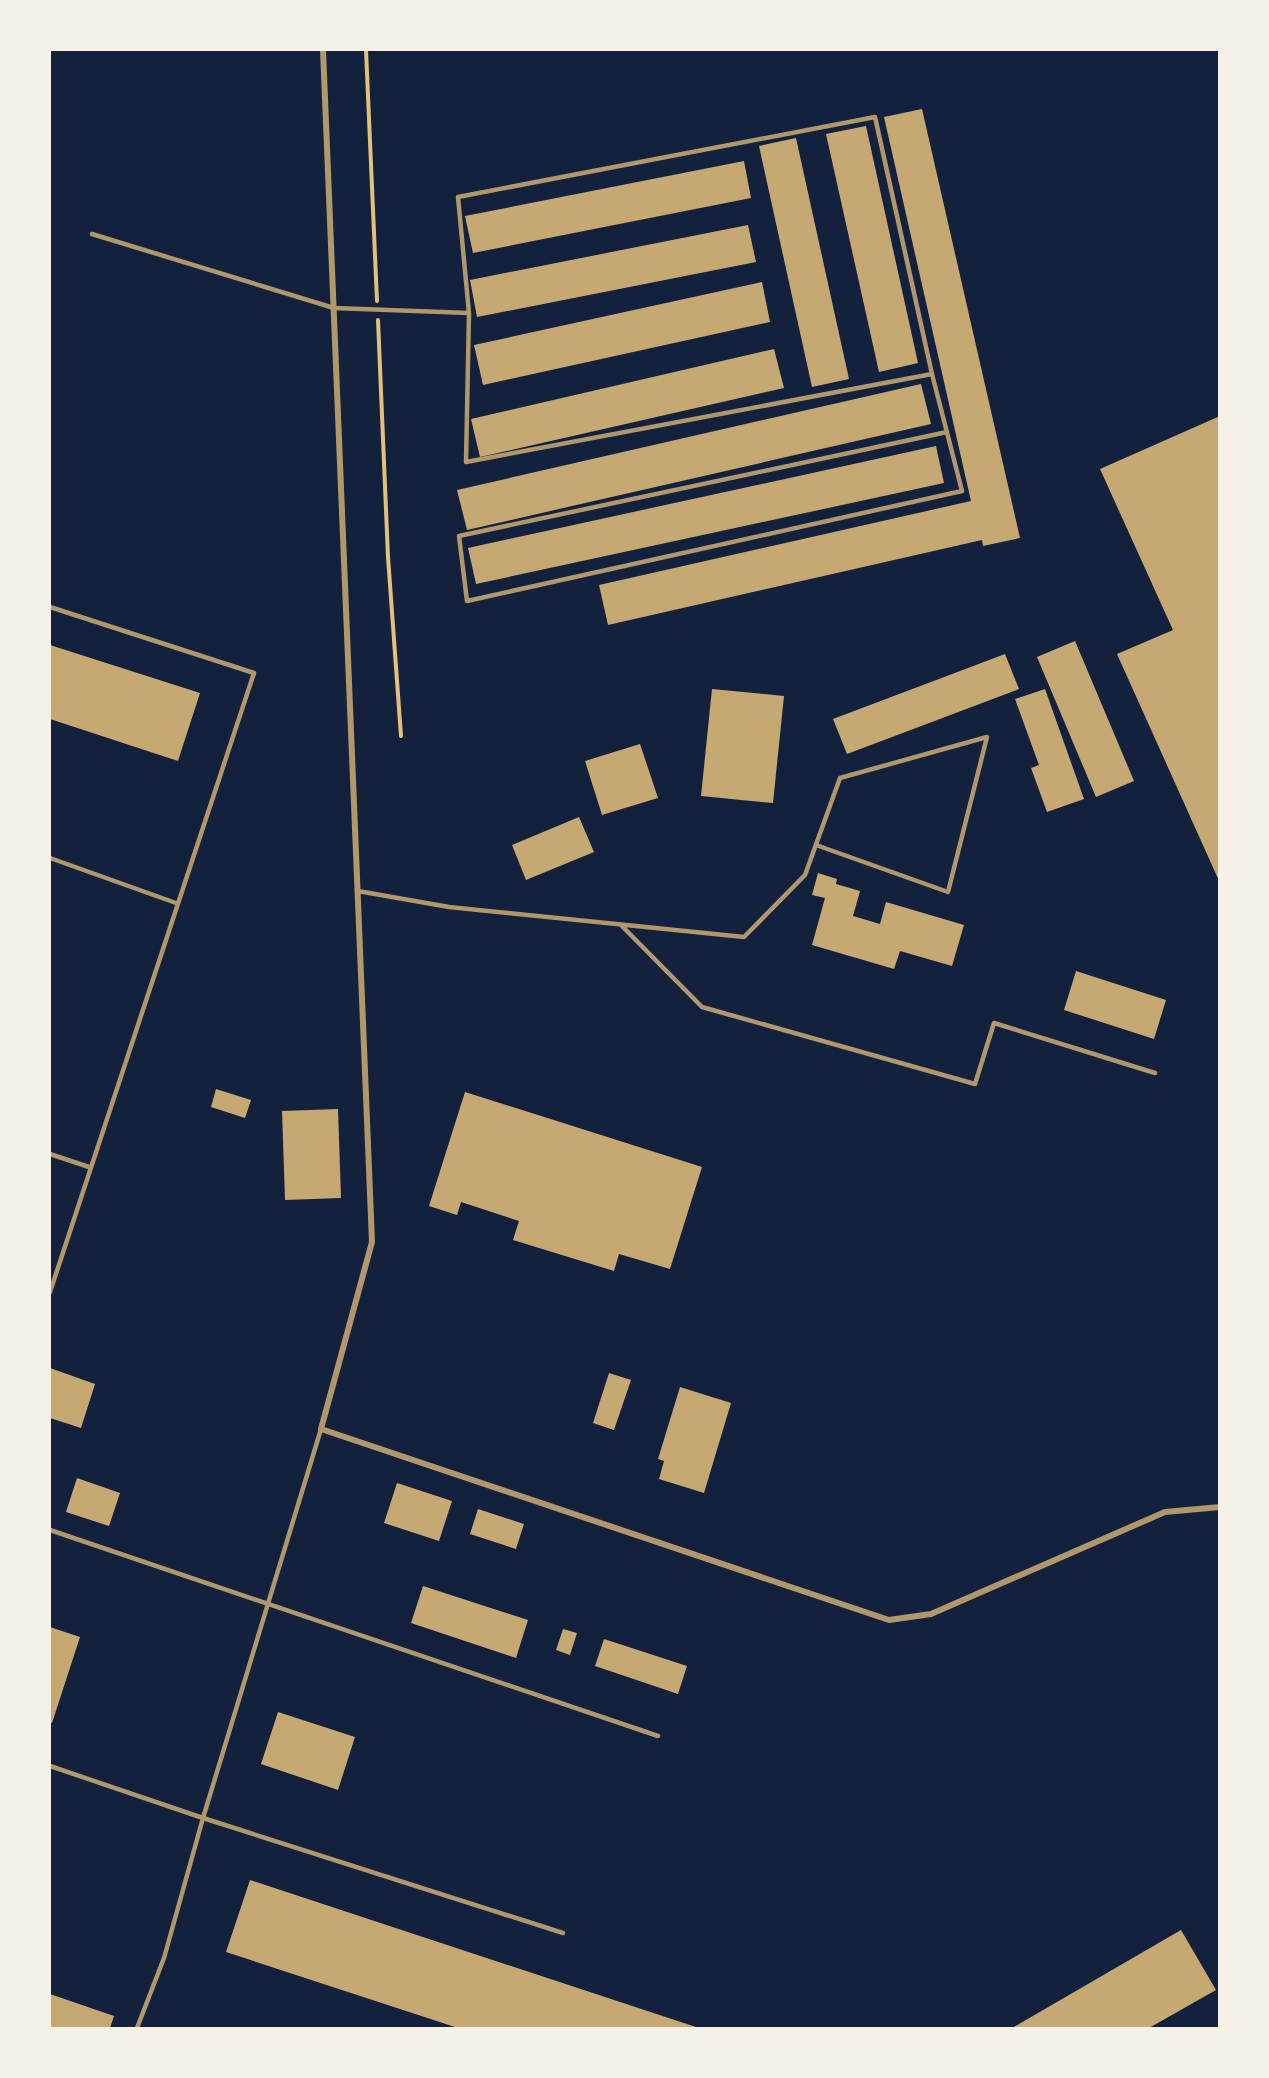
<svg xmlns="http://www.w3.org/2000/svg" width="1269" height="2078" viewBox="0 0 1269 2078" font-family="'Fira Sans',sans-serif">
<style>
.building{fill:#c6a872}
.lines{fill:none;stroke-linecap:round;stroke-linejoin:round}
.path{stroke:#e5c07b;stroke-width:4}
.service{stroke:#b1986c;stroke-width:4.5}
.minor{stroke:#b1986c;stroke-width:6}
</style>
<rect width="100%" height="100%" fill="#14213d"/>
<path class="building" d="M 922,109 L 1020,538 L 983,546 L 982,540 L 608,625 L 599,585 L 971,501 L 884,117 Z
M 866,126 L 918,363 L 879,372 L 826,134 Z
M 796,138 L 849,379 L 812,387 L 759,146 Z
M 744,161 L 751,198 L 473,253 L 465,216 Z
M 748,225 L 756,262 L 477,317 L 470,280 Z
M 762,282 L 770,322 L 483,385 L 474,345 Z
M 774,349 L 784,388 L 480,457 L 471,419 Z
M 921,384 L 931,424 L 467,530 L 457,490 Z
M 1220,416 L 1220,883 L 1117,654 L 1173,630 L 1100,469 Z
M 936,446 L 944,483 L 476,584 L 468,548 Z
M 1075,641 L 1134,781 L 1096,797 L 1037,657 Z
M 50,645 L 200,693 L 178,761 L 50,719 Z
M 1005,654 L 1019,689 L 847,754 L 833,719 Z
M 712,689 L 784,696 L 773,803 L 701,796 Z
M 1045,689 L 1084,799 L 1047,812 L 1031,768 L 1039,765 L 1015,699 Z
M 640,744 L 658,798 L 602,815 L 585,761 Z
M 579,817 L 594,852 L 526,880 L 512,845 Z
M 818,873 L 837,879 L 836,884 L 860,891 L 853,916 L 880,924 L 886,902 L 964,925 L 952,966 L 900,951 L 894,969 L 812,945 L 825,898 L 812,895 Z
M 1076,971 L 1166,1000 L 1154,1039 L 1064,1010 Z
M 216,1089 L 251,1100 L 245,1118 L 211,1107 Z
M 465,1092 L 702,1167 L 670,1269 L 619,1254 L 614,1271 L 513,1240 L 519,1221 L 461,1202 L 457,1215 L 429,1206 Z
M 338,1109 L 341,1198 L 285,1200 L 282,1111 Z
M 50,1368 L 95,1384 L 81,1428 L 50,1418 Z
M 609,1373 L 631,1380 L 614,1430 L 593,1423 Z
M 680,1387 L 731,1403 L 704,1493 L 659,1479 L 664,1461 L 658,1459 Z
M 77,1478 L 120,1493 L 109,1526 L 66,1512 Z
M 397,1483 L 452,1501 L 439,1541 L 384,1523 Z
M 478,1509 L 524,1524 L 516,1549 L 470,1534 Z
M 423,1586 L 528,1620 L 516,1658 L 411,1623 Z
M 50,1627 L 80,1637 L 52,1723 L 50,1722 Z
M 563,1629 L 577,1633 L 570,1655 L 556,1650 Z
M 604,1639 L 687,1666 L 678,1694 L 595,1666 Z
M 278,1712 L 355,1737 L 338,1790 L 261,1764 Z
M 250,1880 L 699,2028 L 458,2028 L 226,1952 Z
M 1181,1930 L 1216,1990 L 1149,2028 L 1012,2028 Z
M 50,1994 L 114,2016 L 110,2028 L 50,2028 Z"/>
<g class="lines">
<path class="path" d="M 366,50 L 377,301
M 378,320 L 388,557 L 401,736"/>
<path class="service" d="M 875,117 L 932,374 L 466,462 L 469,313 L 458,197 Z
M 92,234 L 334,308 L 469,313
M 932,374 L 962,491 L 467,601 L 459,536 L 947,432
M 50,607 L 254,673 L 50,1292
M 50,858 L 176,903
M 358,891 L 449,907 L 744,937 L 805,875 L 840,778 L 987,737 L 948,892 L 816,845
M 621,925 L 702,1007 L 975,1084 L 994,1023 L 1155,1073
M 50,1154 L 89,1167
M 50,1530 L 658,1736
M 50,1766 L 203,1818 L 563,1933
M 137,2028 L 164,1958 L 203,1818 L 321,1429"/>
<path class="minor" d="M 323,50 L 372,1242 L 321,1429 L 889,1620 L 931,1614 L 1165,1512 L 1220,1507"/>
</g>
<rect width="1269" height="2078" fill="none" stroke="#f6f1e7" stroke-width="102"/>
</svg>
